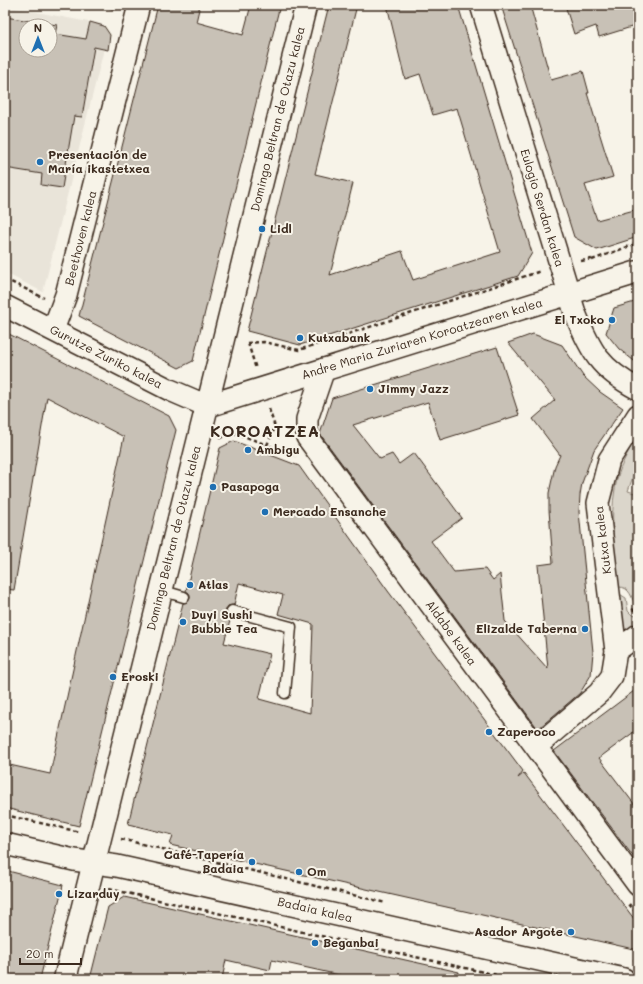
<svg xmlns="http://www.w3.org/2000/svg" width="643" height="984" viewBox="0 0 643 984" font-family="Mali,sans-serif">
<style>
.built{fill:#e9e4d9;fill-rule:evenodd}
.green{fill:#dbd6cb;stroke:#8b8074}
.building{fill:#c8c1b6;stroke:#3b2a1e;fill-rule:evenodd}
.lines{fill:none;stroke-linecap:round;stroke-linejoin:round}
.lane-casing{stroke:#3b2a1e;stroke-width:13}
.street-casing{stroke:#3b2a1e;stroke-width:24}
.secondary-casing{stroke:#3b2a1e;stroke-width:25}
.path{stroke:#3b2a1e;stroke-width:2.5;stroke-dasharray:4 3;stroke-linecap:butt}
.lane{stroke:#f7f3e8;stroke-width:10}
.street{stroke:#f7f3e8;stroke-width:21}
.secondary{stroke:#f7f3e8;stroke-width:22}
.poi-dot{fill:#1f6fb2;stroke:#f7f3e8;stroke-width:1.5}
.labels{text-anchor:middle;stroke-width:4;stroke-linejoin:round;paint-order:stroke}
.street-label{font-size:12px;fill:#3b2a1e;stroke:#f7f3e8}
.poi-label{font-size:12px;font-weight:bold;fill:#3b2a1e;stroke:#f7f3e8;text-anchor:start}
.district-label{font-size:16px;font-weight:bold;letter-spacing:1px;fill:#3b2a1e;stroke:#f7f3e8}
</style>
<rect width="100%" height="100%" fill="#f7f3e8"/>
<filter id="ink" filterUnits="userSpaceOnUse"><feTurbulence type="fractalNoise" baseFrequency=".025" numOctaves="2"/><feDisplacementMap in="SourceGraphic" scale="8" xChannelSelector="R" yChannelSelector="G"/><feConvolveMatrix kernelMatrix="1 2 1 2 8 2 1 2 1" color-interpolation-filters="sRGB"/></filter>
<g filter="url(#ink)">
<path class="built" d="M 5,6 L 99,24 L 104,26 L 110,35 L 108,50 L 104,49 L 43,292 L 5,273 ZM 26,26 L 50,26 L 50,50 L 26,50 Z"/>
<path class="green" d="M 637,435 L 638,462 L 628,491 L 638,494 L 638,605 L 636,608 C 632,598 630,587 619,587 C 616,556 609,520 615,489 C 618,469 628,452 637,435 Z
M 618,593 L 626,598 L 628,611 L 632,615 L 638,616 L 638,621 L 622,634 Z"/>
<path class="building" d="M 158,5 L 200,5 L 196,22 L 243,35 L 251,5 L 280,5 L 193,361 L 179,368 L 79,316 Z
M 329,5 L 357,5 L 315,174 L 353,183 L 330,275 L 402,251 L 413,280 L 500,252 L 457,108 L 433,115 L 420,74 L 405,79 L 387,5 L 458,5 L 532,253 L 518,276 L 300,345 L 247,331 Z
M 501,5 L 530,5 L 551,80 L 583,71 L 589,93 L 587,93 L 613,177 L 585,185 L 597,220 L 638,209 L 638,237 L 597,250 L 574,237 Z
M 565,5 L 638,5 L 638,25 L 599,37 L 596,26 L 574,34 Z
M 5,17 L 57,25 L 55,34 L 86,39 L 90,22 L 104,26 L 110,35 L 108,50 L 94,47 L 82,117 L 74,116 L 62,188 L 41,185 L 42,174 L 5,168 ZM 26,26 L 50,26 L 50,50 L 26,50 Z
M 638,301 L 638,364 L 619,349 L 606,333 L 614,308 Z
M 5,332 L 169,416 L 176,430 L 79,826 L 5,808 L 5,764 L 50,774 L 124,437 L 47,397 L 14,590 L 5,589 Z
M 533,334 L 562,345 L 583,376 L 600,392 L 623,408 L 594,450 L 582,483 L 580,495 L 579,512 L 593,652 L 591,675 L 580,693 L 538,729 L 320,434 L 332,398 L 497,347 L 519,415 L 440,440 L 428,402 L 353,425 L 380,459 L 392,454 L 399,464 L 414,453 L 462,518 L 431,541 L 454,572 L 485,569 L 493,580 L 500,574 L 505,621 L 548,669 L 538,565 L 553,563 L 549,510 L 549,493 L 555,466 L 560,455 L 533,419 L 555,400 L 508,343 Z
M 234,441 L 299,466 L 388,591 L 523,771 L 518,778 L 524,773 L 638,924 L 638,950 L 170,845 L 173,835 L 128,824 L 183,603 L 188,602 L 190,598 L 189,593 L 186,591 L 220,448 ZM 239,583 L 283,595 L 278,614 L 313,624 L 310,713 L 259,699 L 270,654 L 224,643 L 231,617 L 227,615 L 226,610 L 228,606 L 234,605 Z
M 638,688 L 638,729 L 599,758 L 638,809 L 638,863 L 554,751 Z
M 8,871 L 63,885 L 40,979 L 5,979 L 5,883 Z
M 124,897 L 459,972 L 458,979 L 357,979 L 272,960 L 270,970 L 226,960 L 222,979 L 90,979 L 108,907 Z"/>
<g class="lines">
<g class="lane-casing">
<path id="lane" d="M 160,590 L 184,597
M 232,611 L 291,627 L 285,693"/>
</g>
<g class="street-casing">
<path id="street" d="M 481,5 L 575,313 C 591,352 600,369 638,389
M 5,306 L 170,390 L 207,406 L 306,5
M 53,330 L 66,295 L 139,5
M 324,369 L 307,419 L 307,437 L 638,885
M 616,651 L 638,635
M 544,740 L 599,693 L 612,676 L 616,651 L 598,503 L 609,460 L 638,415
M 5,844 L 74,860 L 117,866 L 624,979"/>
</g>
<g class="secondary-casing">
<path id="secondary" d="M 65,979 L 207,406 L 638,272"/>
</g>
<path class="path" d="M 96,5 L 117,9
M 592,260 L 638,243
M 581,261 L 592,259
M 5,279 L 44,298
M 247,343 L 264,342 L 299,350 L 541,271
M 248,343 L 256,369
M 269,409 L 275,427 L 267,445 L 296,457
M 220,438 L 236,433 L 267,445
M 632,609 L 638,612
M 5,815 L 80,832
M 121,839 L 386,903
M 109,889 L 515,979
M 629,904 L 638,915
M 634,961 L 638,955"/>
<use href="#lane" class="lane"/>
<use href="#street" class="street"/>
<use href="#secondary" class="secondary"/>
</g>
</g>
<g class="poi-dot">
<circle cx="40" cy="162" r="4"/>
<circle cx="262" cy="229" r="4"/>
<circle cx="612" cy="320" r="4"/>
<circle cx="300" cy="338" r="4"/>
<circle cx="370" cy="389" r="4"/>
<circle cx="248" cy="450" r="4"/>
<circle cx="213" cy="487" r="4"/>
<circle cx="265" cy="512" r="4"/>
<circle cx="190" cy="585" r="4"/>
<circle cx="183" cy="622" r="4"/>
<circle cx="585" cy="629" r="4"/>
<circle cx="113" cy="677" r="4"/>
<circle cx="489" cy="732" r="4"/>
<circle cx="252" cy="862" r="4"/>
<circle cx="299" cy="872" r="4"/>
<circle cx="59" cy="894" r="4"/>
<circle cx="571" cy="932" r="4"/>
<circle cx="315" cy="943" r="4"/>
</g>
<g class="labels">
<g class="street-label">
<text transform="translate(278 119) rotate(-76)" y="4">Domingo Beltran de Otazu kalea</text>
<text transform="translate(542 208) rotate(73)" y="4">Eulogio Serdan kalea</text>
<text transform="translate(81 238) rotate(-76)" y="4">Beethoven kalea</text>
<text transform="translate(422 339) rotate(-17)" y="4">Andre Maria Zuriaren Koroatzearen kalea</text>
<text transform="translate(106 357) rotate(27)" y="4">Gurutze Zuriko kalea</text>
<text transform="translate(174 538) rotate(-76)" y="4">Domingo Beltran de Otazu kalea</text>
<text transform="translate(603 540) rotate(-97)" y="4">Kutxa kalea</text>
<text transform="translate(451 633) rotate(54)" y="4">Aldabe kalea</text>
<text transform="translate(315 910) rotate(13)" y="4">Badaia kalea</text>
</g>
<g class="poi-label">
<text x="48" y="159">Presentación de<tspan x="48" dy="14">María ikastetxea</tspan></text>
<text x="270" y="233">Lidl</text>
<text x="604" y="324" text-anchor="end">El Txoko</text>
<text x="308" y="342">Kutxabank</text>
<text x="378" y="393">Jimmy Jazz</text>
<text x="256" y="454">Ambigu</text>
<text x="221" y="491">Pasapoga</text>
<text x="273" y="516">Mercado Ensanche</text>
<text x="198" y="589">Atlas</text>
<text x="191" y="619">Duyi Sushi<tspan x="191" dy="14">Bubble Tea</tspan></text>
<text x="577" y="633" text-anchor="end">Elizalde Taberna</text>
<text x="121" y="681">Eroski</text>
<text x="497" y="736">Zaperoco</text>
<text x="244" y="859" text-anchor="end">Café-Tapería<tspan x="244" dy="14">Badaia</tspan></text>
<text x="307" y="876">Om</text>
<text x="67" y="898">Lizarduy</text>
<text x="563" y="936" text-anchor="end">Asador Argote</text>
<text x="323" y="947">Beganbai</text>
</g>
<g class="district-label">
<text x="265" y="437">KOROATZEA</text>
</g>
</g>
<rect width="643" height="984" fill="none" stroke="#f7f3e8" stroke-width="20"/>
<rect x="10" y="10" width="623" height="964" fill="none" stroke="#3b2a1e" stroke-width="1.5" filter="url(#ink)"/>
<g transform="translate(38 38)"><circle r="19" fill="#f7f3e8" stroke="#aca397"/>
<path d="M0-3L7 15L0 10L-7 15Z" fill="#1f6fb2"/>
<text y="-6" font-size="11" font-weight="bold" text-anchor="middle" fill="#3b2a1e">N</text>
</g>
<path d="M20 958v6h61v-6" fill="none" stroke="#3b2a1e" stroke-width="2"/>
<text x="26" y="958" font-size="12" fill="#3b2a1e" stroke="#f7f3e8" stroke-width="3" paint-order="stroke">20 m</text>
</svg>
